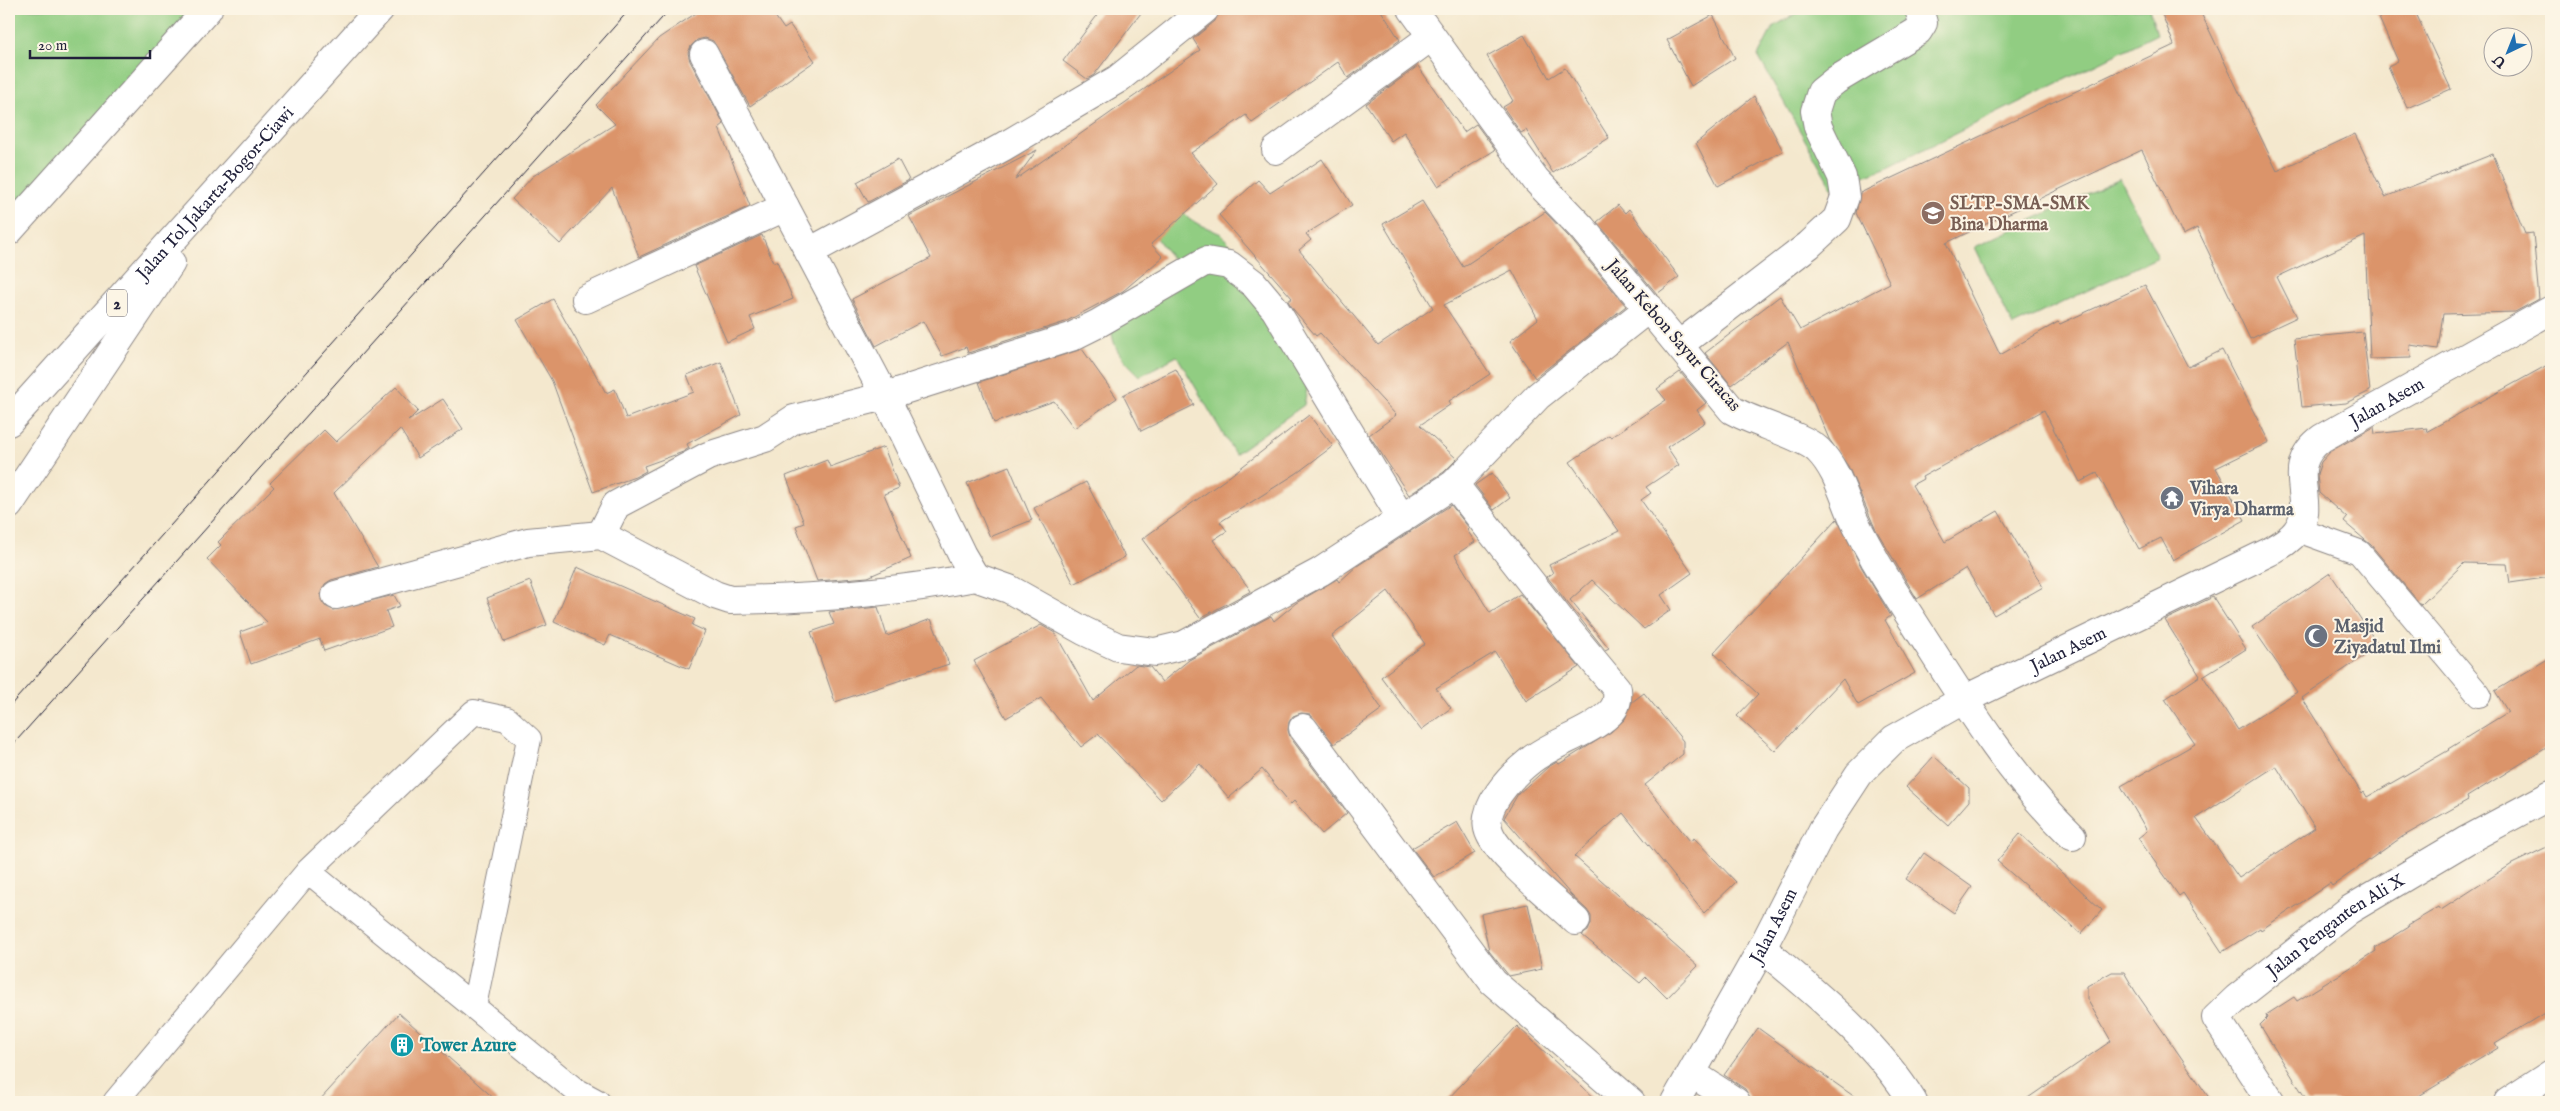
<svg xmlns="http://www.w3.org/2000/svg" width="2560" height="1111" viewBox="0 0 2560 1111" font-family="'IM FELL English',serif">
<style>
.green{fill:#91cd82;stroke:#5a785e}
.building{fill:#db946a;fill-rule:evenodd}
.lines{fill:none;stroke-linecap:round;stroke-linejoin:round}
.lane-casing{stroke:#8b8584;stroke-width:26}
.street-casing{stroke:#8b8584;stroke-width:30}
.highway-casing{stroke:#8b8584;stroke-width:30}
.lane{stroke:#fff;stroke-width:24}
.street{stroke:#fff;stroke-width:28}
.highway{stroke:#fff;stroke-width:28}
.tram{stroke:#22223b;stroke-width:1}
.labels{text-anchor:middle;stroke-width:4;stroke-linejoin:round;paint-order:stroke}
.shield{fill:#fcf5e5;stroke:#63616e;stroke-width:1}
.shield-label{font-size:16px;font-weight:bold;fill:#22223b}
.street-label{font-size:18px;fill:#22223b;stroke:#fcf5e5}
.education-label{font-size:18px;font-weight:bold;fill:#785e54;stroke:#fcf5e5;text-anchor:start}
.worship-label{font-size:18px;font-weight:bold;fill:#5b616d;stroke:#fcf5e5;text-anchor:start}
.culture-label{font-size:18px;font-weight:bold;fill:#0d838f;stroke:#fcf5e5;text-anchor:start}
</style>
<rect width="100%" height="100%" fill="#fcf5e5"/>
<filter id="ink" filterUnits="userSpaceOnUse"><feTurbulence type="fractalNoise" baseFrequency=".02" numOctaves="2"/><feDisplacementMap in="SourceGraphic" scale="10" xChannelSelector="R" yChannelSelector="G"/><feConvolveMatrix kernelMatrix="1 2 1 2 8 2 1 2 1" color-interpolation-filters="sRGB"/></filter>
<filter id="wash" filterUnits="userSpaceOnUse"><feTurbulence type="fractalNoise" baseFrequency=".0096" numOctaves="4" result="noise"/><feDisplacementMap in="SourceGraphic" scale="20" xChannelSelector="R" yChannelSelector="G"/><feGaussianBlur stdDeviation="1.12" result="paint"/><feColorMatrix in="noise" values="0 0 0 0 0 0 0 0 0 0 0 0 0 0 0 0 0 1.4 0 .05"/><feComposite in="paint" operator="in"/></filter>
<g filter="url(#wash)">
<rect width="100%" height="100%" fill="#f4e8ce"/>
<path class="green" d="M 9,9 L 208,9 L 9,231 Z
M 1810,9 L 2149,9 L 2157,34 L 1888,167 L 1832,188 L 1758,56 L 1773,27 L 1799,12 Z
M 2120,178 L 2158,257 L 2013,326 L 1975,247 Z
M 1156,185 L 1190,220 L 1221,234 L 1273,294 L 1308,384 L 1304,405 L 1235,454 L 1177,356 L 1140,376 C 1121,357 1111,349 1111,320 L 1173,260 L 1132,205 Z"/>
<g id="blocks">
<path class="building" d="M 702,9 L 770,9 L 784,29 L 790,25 L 815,61 L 750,106 L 713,41 L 705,38 L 697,40 L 691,46 L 688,53 L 690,61 L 724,124 L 719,128 L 750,206 L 639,257 L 612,188 L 560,244 L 512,199 L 533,176 L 615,124 L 596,105 L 659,38 Z
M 1102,9 L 1144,9 L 1094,75 L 1087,79 L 1063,61 Z
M 1220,9 L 1380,9 L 1400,40 L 1348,78 L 1338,62 L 1252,123 L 1246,115 L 1191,153 L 1218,184 L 1151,244 L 1163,257 L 1123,291 L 1065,322 L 968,353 L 966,347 L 942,356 L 923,321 L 876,346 L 852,299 L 931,258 L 909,216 L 1037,150 L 1015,180 L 1200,50 L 1193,39 L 1215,21 Z
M 2160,9 L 2199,9 L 2277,171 L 2355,134 L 2385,197 L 2493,154 L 2525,234 L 2533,233 L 2539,299 L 2515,312 L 2443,314 L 2438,349 L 2410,345 L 2411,358 L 2370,359 L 2365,236 L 2277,277 L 2297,317 L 2250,339 L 2197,228 L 2183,235 L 2142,150 L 1946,243 L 2000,355 L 2058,322 L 2060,324 L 2145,285 L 2188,367 L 2222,350 L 2269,442 L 2216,468 L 2245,520 L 2173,560 L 2161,538 L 2139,549 L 2097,473 L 2080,482 L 2044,410 L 1922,477 L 1923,479 L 1912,485 L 1945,542 L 1998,511 L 2043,587 L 1994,615 L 1966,568 L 1917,599 L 1875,528 L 1848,466 L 1829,439 L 1788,342 L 1731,385 L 1705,353 L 1780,296 L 1800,330 L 1890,283 L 1856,213 L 1860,193 L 2174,45 Z
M 2375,9 L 2414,9 L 2451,89 L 2407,108 L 2388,66 L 2398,61 Z
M 1713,15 L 1735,58 L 1691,86 L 1667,40 Z
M 1524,35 L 1549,78 L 1565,68 L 1609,138 L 1553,173 L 1526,130 L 1521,133 L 1503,107 L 1513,101 L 1487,56 Z
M 1418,66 L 1464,132 L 1476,124 L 1495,150 L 1438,186 L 1404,132 L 1391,141 L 1366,104 Z
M 1754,96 L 1783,151 L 1718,186 L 1696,143 Z
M 898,159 L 909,180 L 868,202 L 857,182 Z
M 1322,159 L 1352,205 L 1306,234 L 1311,240 L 1299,250 L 1378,345 L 1433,308 L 1383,224 L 1422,201 L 1463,267 L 1545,212 L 1570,238 L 1626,306 L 1535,378 L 1510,341 L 1538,319 L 1512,270 L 1444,305 L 1490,374 L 1449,401 L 1451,404 L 1420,425 L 1457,459 L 1444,472 L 1409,495 L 1369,435 L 1396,415 L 1320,333 L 1316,336 L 1293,309 L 1288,301 L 1292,298 L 1219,215 L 1258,180 L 1270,193 Z
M 1618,205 L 1625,213 L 1629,209 L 1679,277 L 1657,294 L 1597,222 Z
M 762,235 L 773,262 L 777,261 L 793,299 L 750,317 L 755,329 L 727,342 L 694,266 Z
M 553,299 L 606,393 L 615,389 L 626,418 L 694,392 L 687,375 L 721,362 L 741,415 L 687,444 L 689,448 L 683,452 L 644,466 L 646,471 L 635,477 L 593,492 L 552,381 L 517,320 Z
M 2363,332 L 2370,391 L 2346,403 L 2302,407 L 2294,339 Z
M 1082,349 L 1117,398 L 1074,428 L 1054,401 L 994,423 L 979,382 Z
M 2551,363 L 2551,577 L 2510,583 L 2507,564 L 2464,563 L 2421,605 L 2371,545 L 2344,522 L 2347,518 L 2319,493 L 2317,474 L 2321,462 L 2331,451 L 2374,427 L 2375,434 L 2427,428 L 2426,432 Z
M 1176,369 L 1194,405 L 1141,431 L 1123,395 Z
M 1680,372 L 1706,403 L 1697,410 L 1705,422 L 1667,447 L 1679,465 L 1646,487 L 1651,493 L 1641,500 L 1692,573 L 1661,595 L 1671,610 L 1644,629 L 1592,580 L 1570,600 L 1609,648 L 1605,650 L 1547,577 L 1553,573 L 1549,565 L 1619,531 L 1570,462 L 1609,435 L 1611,437 L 1666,400 L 1657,389 Z
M 396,387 L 418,411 L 408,421 L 443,399 L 463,429 L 418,458 L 400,429 L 334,493 L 378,567 L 331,580 L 325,584 L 321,592 L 321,600 L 325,606 L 333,610 L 394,595 L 400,606 L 386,611 L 392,627 L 324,651 L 320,639 L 251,664 L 240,632 L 267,622 L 207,559 L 221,545 L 218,542 L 274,487 L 270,483 L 324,430 L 336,442 Z
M 1309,415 L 1333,446 L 1297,473 L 1220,522 L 1227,531 L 1213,540 L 1251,591 L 1200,618 L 1142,539 L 1230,476 Z
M 884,447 L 899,488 L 884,494 L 911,558 L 868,577 L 817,581 L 796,526 L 804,523 L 786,476 L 827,460 L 830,467 Z
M 1009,466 L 1032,520 L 990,537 L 967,483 Z
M 1492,473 L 1510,498 L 1494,510 L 1475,485 Z
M 1086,482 L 1125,557 L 1074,584 L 1034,508 Z
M 1451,505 L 1469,528 L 1467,530 L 1475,542 L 1455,555 L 1490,613 L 1520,594 L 1579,667 L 1526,701 L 1495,652 L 1436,688 L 1451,708 L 1421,730 L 1381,677 L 1425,644 L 1388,591 L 1332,636 L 1382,709 L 1334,744 L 1310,714 L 1301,713 L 1293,716 L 1289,722 L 1288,730 L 1290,737 L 1347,813 L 1322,834 L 1294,801 L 1291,804 L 1262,769 L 1229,798 L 1200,764 L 1161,800 L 1098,734 L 1081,747 L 1041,698 L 1006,718 L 974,661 L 1041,625 L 1055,633 L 1093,701 L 1136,665 L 1150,667 L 1162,682 L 1189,660 L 1271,616 L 1274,621 L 1296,603 L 1337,579 L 1339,582 L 1357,566 Z
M 1837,519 L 1862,568 L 1891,616 L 1885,620 L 1915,673 L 1858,705 L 1843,679 L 1775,751 L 1737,716 L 1758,694 L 1714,653 Z
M 577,567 L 695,619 L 692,625 L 705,631 L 689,669 L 610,635 L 605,645 L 554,622 Z
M 2330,573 L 2379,646 L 2302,698 L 2362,794 L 2364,792 L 2367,797 L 2449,750 L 2448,749 L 2508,712 L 2495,691 L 2551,657 L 2551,745 L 2467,797 L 2468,800 L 2402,837 L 2332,886 L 2330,883 L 2261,930 L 2260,928 L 2222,952 L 2183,893 L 2179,896 L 2138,838 L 2147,831 L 2121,786 L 2195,744 L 2165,699 L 2200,676 L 2165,620 L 2213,597 L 2246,649 L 2203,676 L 2238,730 L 2297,692 L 2252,627 ZM 2276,766 L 2315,828 L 2239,878 L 2196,818 Z
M 530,581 L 547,625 L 504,642 L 487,598 Z
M 878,607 L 887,636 L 931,619 L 949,664 L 835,702 L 811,632 L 834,624 L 829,612 Z
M 1644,693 L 1683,741 L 1683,754 L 1645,785 L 1690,841 L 1694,838 L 1736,882 L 1704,913 L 1623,813 L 1574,856 L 1698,966 L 1667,998 L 1646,977 L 1640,983 L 1582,935 L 1588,931 L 1591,924 L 1591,916 L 1587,910 L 1571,895 L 1504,818 L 1518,794 L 1548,767 L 1557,762 L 1559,764 L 1611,732 L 1625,719 L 1632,702 Z
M 1934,756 L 1969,788 L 1969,801 L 1948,825 L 1906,787 Z
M 1457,822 L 1475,853 L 1434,877 L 1412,848 Z
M 2020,834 L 2102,910 L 2081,934 L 1997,861 Z
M 2551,845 L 2551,1009 L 2495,1043 L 2498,1048 L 2409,1102 L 2308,1102 L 2260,1025 L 2267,1018 L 2266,1015 L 2294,997 L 2297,1001 L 2339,975 L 2376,951 L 2375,948 L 2409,927 L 2408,925 L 2439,907 L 2441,910 L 2512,864 Z
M 1924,853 L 1972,887 L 1954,913 L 1906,879 Z
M 1528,904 L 1542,969 L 1509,976 L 1489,951 L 1481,914 Z
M 2112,972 L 2124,972 L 2135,991 L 2212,1102 L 2022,1102 L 2111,1041 L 2087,999 L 2087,986 Z
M 399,1013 L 498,1102 L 318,1102 Z
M 1517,1026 L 1598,1102 L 1445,1102 Z
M 1758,1028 L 1798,1057 L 1862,1102 L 1754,1102 L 1751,1100 L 1745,1089 L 1724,1075 Z"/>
</g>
</g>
<g filter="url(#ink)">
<use href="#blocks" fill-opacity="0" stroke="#8b8584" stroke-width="1"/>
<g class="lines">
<g class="lane-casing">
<path id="lane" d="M 2298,530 L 2359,552 L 2479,695
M 308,871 L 574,1089 L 598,1102
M 115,1102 L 308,871 L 474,712 L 507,719 L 529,739 L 474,1006"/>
</g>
<g class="street-casing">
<g id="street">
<path d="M 1412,9 L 1536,180 L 1582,228 L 1732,410 C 1754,423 1802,435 1818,450 C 1837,469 1843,495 1854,520 C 1860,533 1868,547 1875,560 C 1892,589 1911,618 1929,646 C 1972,714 2015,781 2072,836"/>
<path d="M 704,54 L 809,252 L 1003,147 L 1118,79 L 1205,9"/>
<path d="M 1276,150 L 1431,37"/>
<path d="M 809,252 L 885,396 L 962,555 L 975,577 L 1009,589 L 1084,631 L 1118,647 L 1155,652 L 1184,645 L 1320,572 L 1454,484 L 1538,396 L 1649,308"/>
<path d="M 586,299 L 785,207"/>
<path d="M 1679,345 L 1809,245 L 1837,219 L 1845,197 L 1842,177 L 1818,127 L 1815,111 L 1821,92 L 1836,80 L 1918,31 L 1923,23 L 1919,9"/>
<path d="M 1454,484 L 1569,631 L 1617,689 C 1618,699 1617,706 1610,713 C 1588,734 1554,742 1531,760 C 1512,775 1478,809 1490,834 C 1500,857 1555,901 1576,921"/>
<path d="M 601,535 L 616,505 L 708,456 L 765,438 L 794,419 L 885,396 L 1071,337 L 1097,324 L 1206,261 L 1229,265 L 1254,284 L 1275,309 L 1402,519"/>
<path d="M 336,595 L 528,542 L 601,535 L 715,595 L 730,600 C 813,599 893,593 975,577"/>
<path d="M 1303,728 L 1493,982 L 1631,1102"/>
<path d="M 1762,948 C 1816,994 1876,1041 1913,1102"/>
<path d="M 1693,1074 L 1736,1102"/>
<path id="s1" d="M 1675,1102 L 1762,948 L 1823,829 L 1859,774 L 1894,739 L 1963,700 L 2269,552 C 2279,546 2289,541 2296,532 C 2320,502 2280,469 2322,438 L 2551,310"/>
<path id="s2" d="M 2271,1102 L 2216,1018 L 2237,998 L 2349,910 L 2467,840 L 2551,795"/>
<path d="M 2508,1102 L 2551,1074"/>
</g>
</g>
<g class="highway-casing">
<g id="highway">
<path d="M 9,231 L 208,9"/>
<path id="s3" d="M 9,422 L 380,9"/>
<path d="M 9,505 L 171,263"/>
</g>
</g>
<use href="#lane" class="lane"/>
<use href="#street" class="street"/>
<use href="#highway" class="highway"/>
<path class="tram" d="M 9,707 L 630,9
M 9,749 L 670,9"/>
</g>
</g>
<defs>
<g id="school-disc" transform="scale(1.25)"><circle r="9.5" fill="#8d6e63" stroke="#fcf5e5"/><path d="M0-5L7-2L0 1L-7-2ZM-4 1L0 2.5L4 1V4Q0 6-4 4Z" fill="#fff"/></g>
<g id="temple-disc" transform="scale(1.25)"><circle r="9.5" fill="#6b7280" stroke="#fcf5e5"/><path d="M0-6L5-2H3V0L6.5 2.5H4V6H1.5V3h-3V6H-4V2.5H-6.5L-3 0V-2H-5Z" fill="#fff"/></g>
<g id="mosque-disc" transform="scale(1.25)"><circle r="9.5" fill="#6b7280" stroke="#fcf5e5"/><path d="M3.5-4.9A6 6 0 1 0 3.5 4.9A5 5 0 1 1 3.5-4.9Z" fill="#fff"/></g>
<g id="building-disc" transform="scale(1.25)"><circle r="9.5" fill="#0f9aa8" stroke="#fcf5e5"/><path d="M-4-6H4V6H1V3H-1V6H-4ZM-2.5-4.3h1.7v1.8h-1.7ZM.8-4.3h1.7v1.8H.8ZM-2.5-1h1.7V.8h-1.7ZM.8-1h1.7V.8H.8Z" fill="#fff"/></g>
</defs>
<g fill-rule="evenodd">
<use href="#school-disc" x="1933" y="213"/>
<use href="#temple-disc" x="2172" y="498"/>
<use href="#mosque-disc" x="2316" y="636"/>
<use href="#building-disc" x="402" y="1045"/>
</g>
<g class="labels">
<rect class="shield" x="107" y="289.5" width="20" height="27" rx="4"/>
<g class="shield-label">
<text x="117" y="309">2</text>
</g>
<g class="street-label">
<text dy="6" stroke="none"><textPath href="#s3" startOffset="308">Jalan Tol Jakarta–Bogor–Ciawi</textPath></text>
<text transform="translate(1674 335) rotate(49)" y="6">Jalan Kebon Sayur Ciracas</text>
<text dy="6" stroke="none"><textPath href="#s1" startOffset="1056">Jalan Asem</textPath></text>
<text dy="6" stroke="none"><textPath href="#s1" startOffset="622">Jalan Asem</textPath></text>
<text dy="6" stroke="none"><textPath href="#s1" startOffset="202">Jalan Asem</textPath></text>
<text dy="6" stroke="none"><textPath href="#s2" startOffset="252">Jalan Penganten Ali X</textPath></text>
</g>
<g class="education-label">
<text x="1950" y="209">SLTP-SMA-SMK<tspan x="1950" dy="21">Bina Dharma</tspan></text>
</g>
<g class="worship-label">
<text x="2190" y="494">Vihara<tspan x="2190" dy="21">Virya Dharma</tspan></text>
<text x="2334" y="632">Masjid<tspan x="2334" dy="21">Ziyadatul Ilmi</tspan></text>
</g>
<g class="culture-label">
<text x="420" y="1051">Tower Azure</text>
</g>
</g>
<rect width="2560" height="1111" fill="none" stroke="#fcf5e5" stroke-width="30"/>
<g transform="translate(2508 52) rotate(223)"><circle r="24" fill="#fcf5e5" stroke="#a5a1a1"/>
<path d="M0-4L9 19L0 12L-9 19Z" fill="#1f6fb2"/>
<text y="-8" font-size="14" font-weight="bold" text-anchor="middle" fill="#22223b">U</text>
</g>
<path d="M30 50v8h120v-8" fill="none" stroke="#22223b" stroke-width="2.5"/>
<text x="38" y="50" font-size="15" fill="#22223b" stroke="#fcf5e5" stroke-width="4" paint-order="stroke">20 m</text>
</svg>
